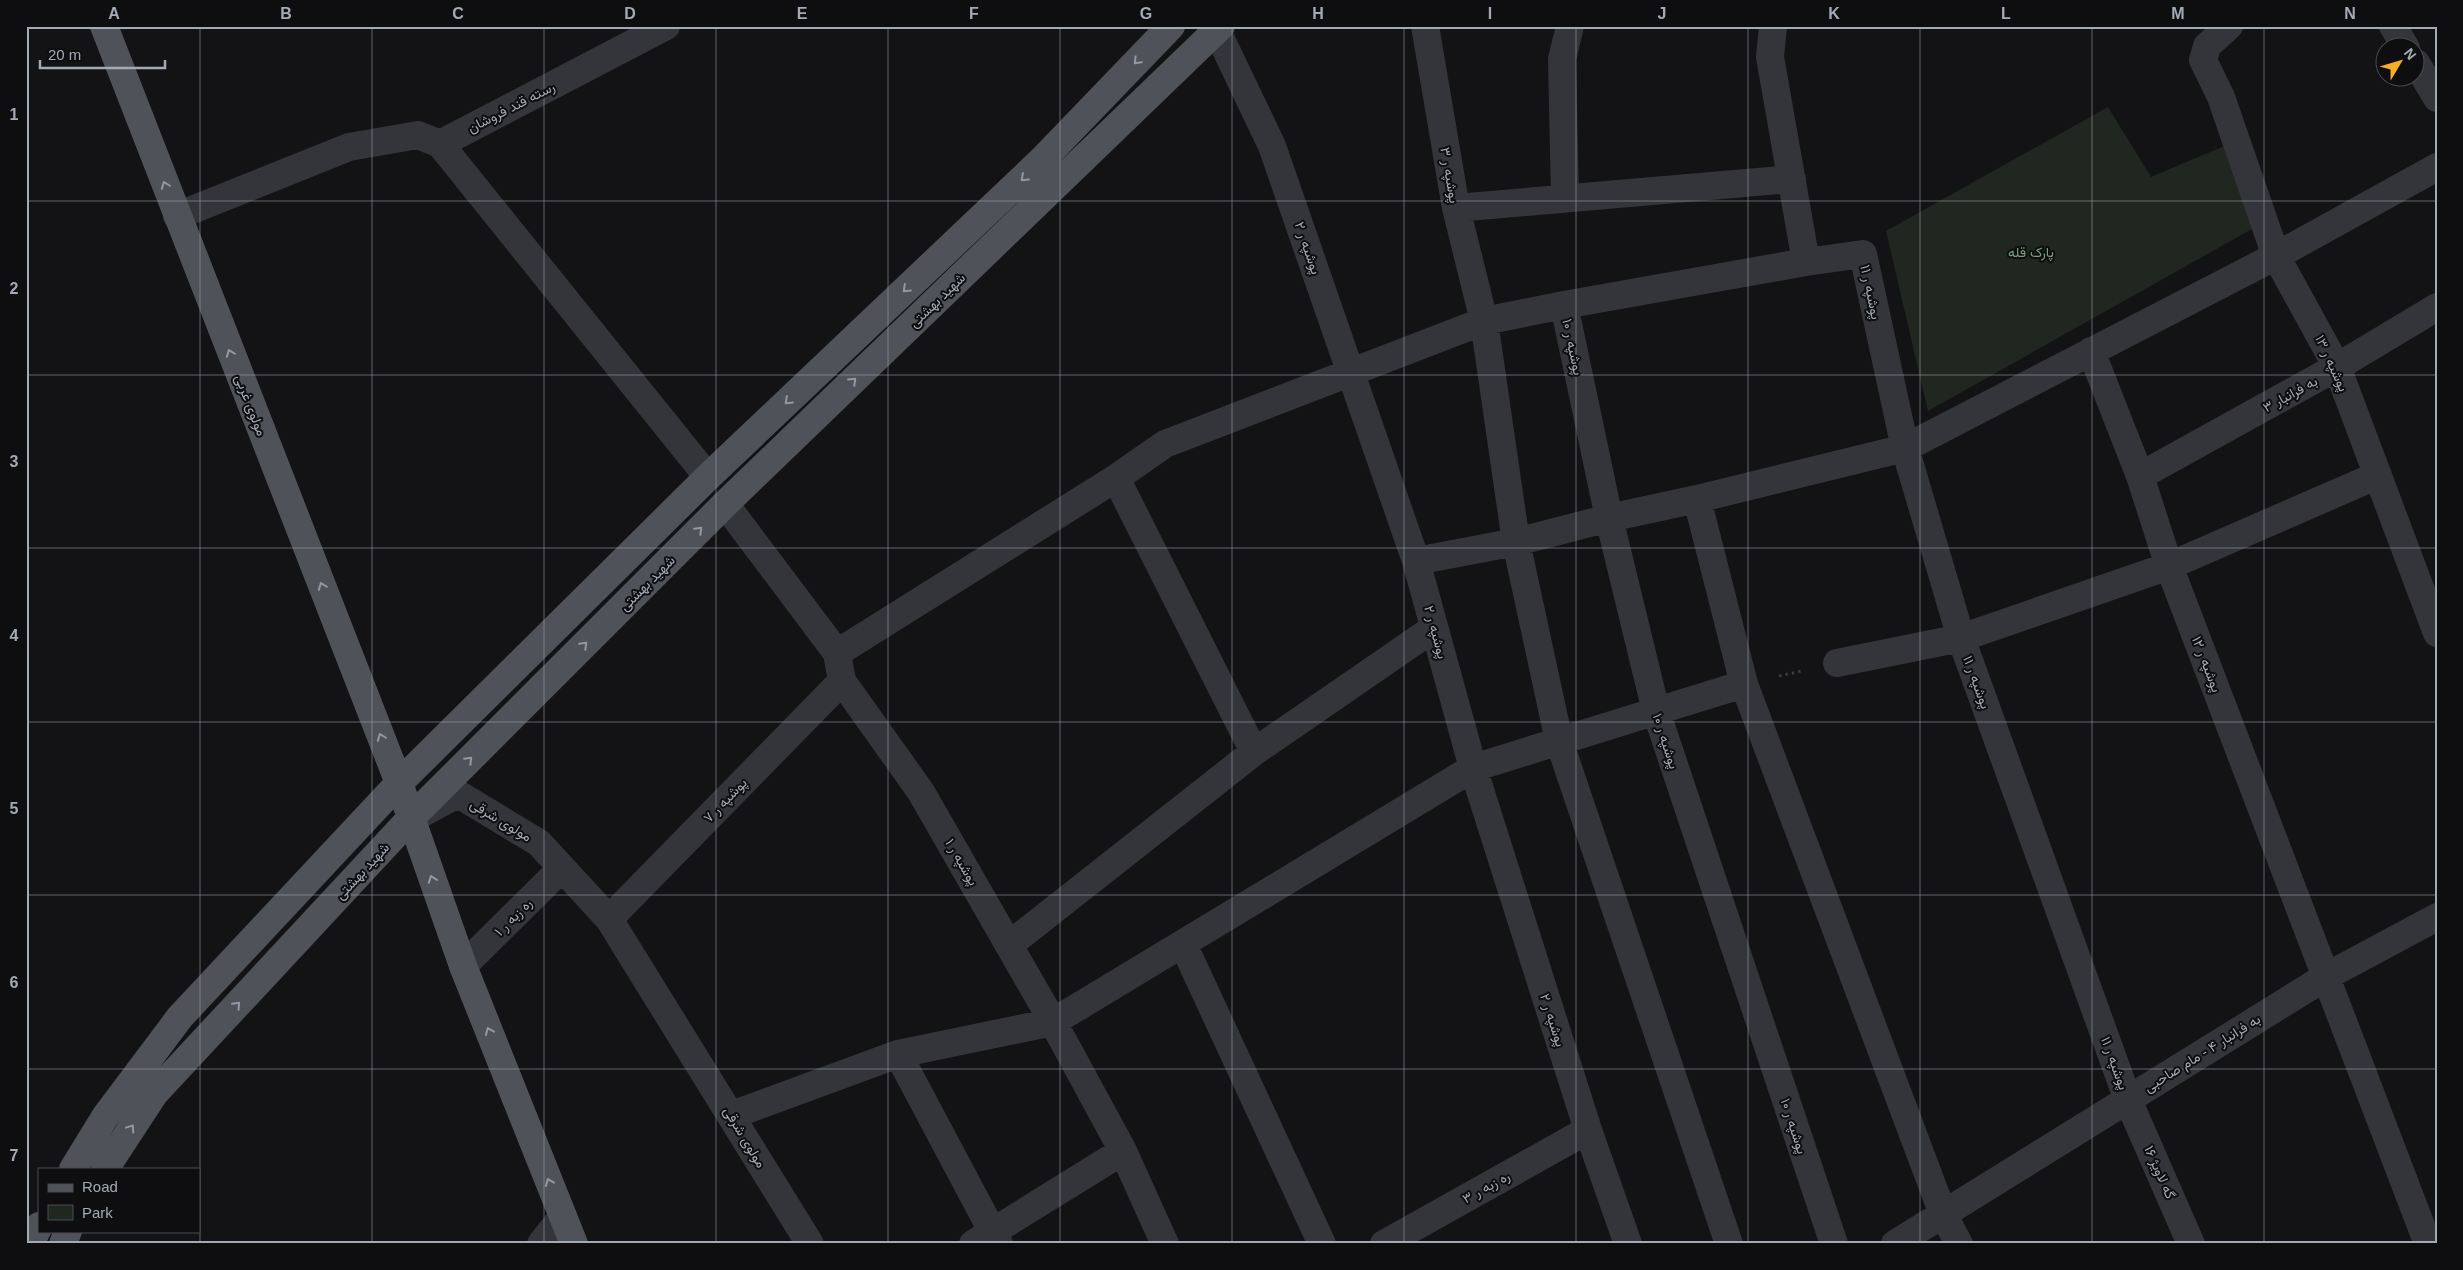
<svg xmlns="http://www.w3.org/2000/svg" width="2463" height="1270" viewBox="0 0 2463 1270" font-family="Helvetica,Vazirmatn,sans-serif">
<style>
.green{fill:#1f2720}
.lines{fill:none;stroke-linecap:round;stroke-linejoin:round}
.path{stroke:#3a3c41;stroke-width:3;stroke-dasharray:2.5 4;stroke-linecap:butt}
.minor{stroke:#34353a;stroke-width:28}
.major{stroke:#505259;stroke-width:28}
.oneway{stroke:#9398a3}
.grid{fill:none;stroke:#a4aab5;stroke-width:1;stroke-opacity:0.55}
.labels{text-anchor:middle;stroke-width:4;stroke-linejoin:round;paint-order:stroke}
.street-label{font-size:14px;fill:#a4aab5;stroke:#0e0e10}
.park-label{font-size:14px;fill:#7aa17c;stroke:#0e0e10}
.neatline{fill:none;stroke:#a4aab5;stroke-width:2}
.grid-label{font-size:16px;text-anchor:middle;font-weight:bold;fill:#a4aab5}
</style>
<rect width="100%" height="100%" fill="#131315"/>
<path class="green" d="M 2108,107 L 2151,177 L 2229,144 L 2268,220 L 1928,411 L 1886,231 Z"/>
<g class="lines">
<path class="path" d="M 1779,676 L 1802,671"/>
<path class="minor" d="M 1425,26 L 1456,208 L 1484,321 L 1516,542 L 1559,741 L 1729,1244
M 1773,26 L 1770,57 L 1806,262
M 2229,26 L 2207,46 L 2203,60 L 2221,97 L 2276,256 L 2337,367 L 2437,633
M 2393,26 L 2406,48
M 1217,31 L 1272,146 L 1416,561 L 1473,768 L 1588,1130 L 1628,1244
M 2416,63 L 2437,98
M 440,144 L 708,477
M 1565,198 L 1562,59 L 1570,26
M 1456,208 L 1792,179
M 177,216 L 349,147 L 418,135 L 440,144 L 666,26
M 1564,305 L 1806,262 L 1863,254 L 1905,448 L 1961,638 L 2128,1100 L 2191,1244
M 2091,351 L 2140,476 L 2169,566 L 2428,1244
M 2140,476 L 2337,367 L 2437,307
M 1116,478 L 1254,752
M 1697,499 L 1744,684 L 1943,1214 L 1959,1244
M 725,504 L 837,653 L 842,681 L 921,792 L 1053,1022 L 1123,1151 L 1165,1244
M 1416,561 L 1516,542 L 1609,518 L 1697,499 L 1905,448 L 2276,256 L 2437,167
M 837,653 L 1116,478 L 1165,444 L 1484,321 L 1564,305 L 1609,518 L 1656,711 L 1834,1244
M 1837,663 L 1961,638 L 2169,566 L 2378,475
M 417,816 L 458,794 L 539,843 L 609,919 L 810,1244
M 609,919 L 842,681
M 1183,944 L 1322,1244
M 1009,945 L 1254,752 L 1434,628
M 463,966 L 562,868
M 898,1054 L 999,1244
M 732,1115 L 898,1054 L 1053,1022 L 1473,768 L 1744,684
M 541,1244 L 563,1216
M 973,1244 L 1123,1151
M 1384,1244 L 1588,1130
M 1895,1244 L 2327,976 L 2437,917"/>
<path class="major" d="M 104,26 L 399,783 L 463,966 L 574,1244
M 73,1169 L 105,1117 L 180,1017 L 399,783 L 708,477 L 1043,159 L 1171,26
M 105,1169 L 154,1094 L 410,819 L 725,504 L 1221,26
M 30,1244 L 39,1226
M 63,1244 L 68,1231"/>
</g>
<defs><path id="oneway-chevron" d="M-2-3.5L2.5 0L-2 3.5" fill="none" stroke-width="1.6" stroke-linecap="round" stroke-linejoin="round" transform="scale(1.25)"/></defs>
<g class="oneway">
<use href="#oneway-chevron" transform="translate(1137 61) rotate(134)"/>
<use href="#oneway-chevron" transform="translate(1024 178) rotate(137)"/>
<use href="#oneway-chevron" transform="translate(165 185) rotate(-111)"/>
<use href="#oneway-chevron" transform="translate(906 289) rotate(137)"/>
<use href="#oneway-chevron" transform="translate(230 353) rotate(-111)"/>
<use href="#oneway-chevron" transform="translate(853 381) rotate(-44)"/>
<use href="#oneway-chevron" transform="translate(788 401) rotate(137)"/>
<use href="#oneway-chevron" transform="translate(699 530) rotate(-45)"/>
<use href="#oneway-chevron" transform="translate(322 586) rotate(-111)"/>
<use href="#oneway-chevron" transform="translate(584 645) rotate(-45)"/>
<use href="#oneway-chevron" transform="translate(381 737) rotate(-111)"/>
<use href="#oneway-chevron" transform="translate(469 760) rotate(-45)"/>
<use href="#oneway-chevron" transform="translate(432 879) rotate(-110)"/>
<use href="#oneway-chevron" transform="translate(237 1005) rotate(-47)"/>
<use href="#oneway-chevron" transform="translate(489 1031) rotate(-112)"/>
<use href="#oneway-chevron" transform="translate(131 1128) rotate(-56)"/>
<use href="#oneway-chevron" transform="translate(549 1182) rotate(-112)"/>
</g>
<path class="grid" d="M 200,26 L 200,1244M 372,26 L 372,1244M 544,26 L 544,1244M 716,26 L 716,1244M 888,26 L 888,1244M 1060,26 L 1060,1244M 1232,26 L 1232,1244M 1404,26 L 1404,1244M 1576,26 L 1576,1244M 1748,26 L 1748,1244M 1920,26 L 1920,1244M 2092,26 L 2092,1244M 2264,26 L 2264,1244M 26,201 L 2437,201M 26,375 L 2437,375M 26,548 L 2437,548M 26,722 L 2437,722M 26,895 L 2437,895M 26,1069 L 2437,1069"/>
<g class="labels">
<g class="street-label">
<text transform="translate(511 107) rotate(-27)" y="5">رسته قند فروشان</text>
<text transform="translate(1450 175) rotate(80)" y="5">پوشپه ر ۳</text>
<text transform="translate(1308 248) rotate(71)" y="5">پوشپه ر ۲</text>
<text transform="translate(1871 292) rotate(78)" y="5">پوشپه ر ۱۱</text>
<text transform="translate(937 300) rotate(-44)" y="5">شهید بهشتی</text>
<text transform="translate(1573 347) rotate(78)" y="5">پوشپه ر ۱۰</text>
<text transform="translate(2332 363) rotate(65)" y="5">پوشپه ر ۱۳</text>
<text transform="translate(2290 394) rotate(-29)" y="5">به فرانبار ۳</text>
<text transform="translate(251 405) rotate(69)" y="5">مولوی غربی</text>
<text transform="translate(647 583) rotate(-45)" y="5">شهید بهشتی</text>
<text transform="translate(1436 632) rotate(75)" y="5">پوشپه ر ۲</text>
<text transform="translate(2207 664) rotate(69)" y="5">پوشپه ر ۱۲</text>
<text transform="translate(1977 682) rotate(70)" y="5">پوشپه ر ۱۱</text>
<text transform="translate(1666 741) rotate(72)" y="5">پوشپه ر ۱۰</text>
<text transform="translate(725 800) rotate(-46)" y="5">پوشپه ر ۷</text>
<text transform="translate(501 820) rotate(31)" y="5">مولوی شرقی</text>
<text transform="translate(962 862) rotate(60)" y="5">۱ پوشپه ر</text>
<text transform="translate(362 871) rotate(-47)" y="5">شهید بهشتی</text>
<text transform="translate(513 917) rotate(-45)" y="5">ره زبه ر ۱</text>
<text transform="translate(1553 1020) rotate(72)" y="5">پوشپه ر ۲</text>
<text transform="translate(2202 1053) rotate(-32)" y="5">به فرانبار ۴ - مام صاحبی</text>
<text transform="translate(2115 1063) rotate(70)" y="5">پوشپه ر ۱۱</text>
<text transform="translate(1794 1126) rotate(72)" y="5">پوشپه ر ۱۰</text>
<text transform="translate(745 1137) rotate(59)" y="5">مولوی شرقی</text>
<text transform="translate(2160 1172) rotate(66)" y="5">۱۶ گه لاویژ</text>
<text transform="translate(1486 1187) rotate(-29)" y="5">ره زبه ر ۳</text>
</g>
<g class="park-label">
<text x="2031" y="257">پارک قله</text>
</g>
</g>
<rect width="2463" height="1270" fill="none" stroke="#0e0e10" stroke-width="55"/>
<rect x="38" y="1168" width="162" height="65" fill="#0e0e10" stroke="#4a4c52"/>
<rect x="48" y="1184" width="25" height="8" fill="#505259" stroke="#4a4c52"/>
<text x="82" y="1192" font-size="15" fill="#a4aab5">Road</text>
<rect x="48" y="1205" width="25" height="15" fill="#1f2720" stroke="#4a4c52"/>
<text x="82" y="1218" font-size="15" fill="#a4aab5">Park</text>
<g transform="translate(2400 62) rotate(52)"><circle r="24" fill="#0e0e10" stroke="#4a4c52"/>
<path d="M0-4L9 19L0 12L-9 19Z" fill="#f7ad29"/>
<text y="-8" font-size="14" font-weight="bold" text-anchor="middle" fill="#a4aab5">N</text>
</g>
<path d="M40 60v8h125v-8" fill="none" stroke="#a4aab5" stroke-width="2.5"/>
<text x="48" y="60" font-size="15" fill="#a4aab5" stroke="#0e0e10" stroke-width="4" paint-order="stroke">20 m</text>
<rect x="28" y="28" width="2408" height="1214" class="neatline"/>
<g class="grid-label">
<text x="114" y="19">A</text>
<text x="286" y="19">B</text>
<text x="458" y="19">C</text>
<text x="630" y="19">D</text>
<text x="802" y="19">E</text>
<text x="974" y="19">F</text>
<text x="1146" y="19">G</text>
<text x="1318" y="19">H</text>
<text x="1490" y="19">I</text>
<text x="1662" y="19">J</text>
<text x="1834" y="19">K</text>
<text x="2006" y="19">L</text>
<text x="2178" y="19">M</text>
<text x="2350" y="19">N</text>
<text x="14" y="120">1</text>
<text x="14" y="294">2</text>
<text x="14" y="467">3</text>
<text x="14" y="641">4</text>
<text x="14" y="814">5</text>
<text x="14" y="988">6</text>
<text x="14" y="1161">7</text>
</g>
</svg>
